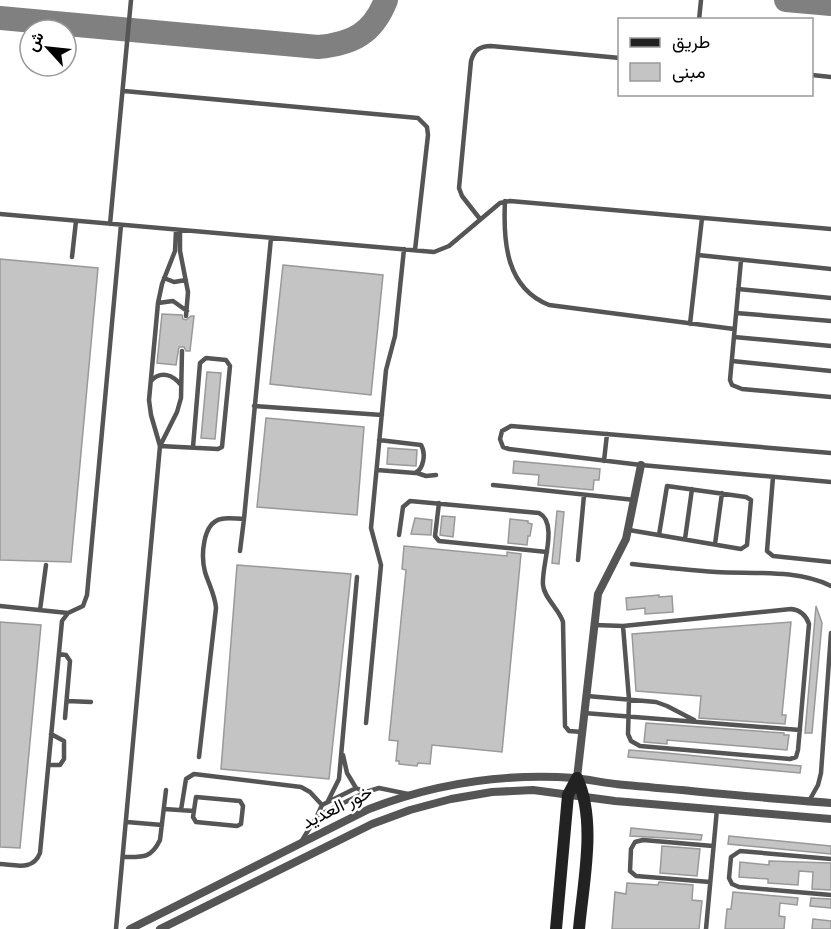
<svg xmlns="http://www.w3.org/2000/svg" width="831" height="929" viewBox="0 0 831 929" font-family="'Open Sans',Vazirmatn,sans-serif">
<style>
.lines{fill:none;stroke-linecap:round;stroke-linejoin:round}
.taxiway{stroke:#808080;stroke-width:24}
.building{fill:#c4c4c4;stroke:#999;stroke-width:1.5}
.lane{stroke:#555;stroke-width:4.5}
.street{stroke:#555;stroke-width:8}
.secondary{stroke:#222;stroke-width:12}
.labels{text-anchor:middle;stroke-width:5;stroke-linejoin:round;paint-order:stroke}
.street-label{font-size:18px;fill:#000;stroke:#fff}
</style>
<rect width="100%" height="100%" fill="#fff"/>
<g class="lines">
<path class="taxiway" d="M 786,0 L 831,4
M 0,18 L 318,47 C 353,44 373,33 386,0"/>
</g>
<path class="building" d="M 0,259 L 98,268 L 71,562 L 0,560 Z
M 283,265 L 383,275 L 371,395 L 270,384 Z
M 162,314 L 182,315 L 183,319 L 186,320 L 191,316 L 194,316 L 190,351 L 186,351 L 184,347 L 179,347 L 176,365 L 157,363 Z
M 207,372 L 221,373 L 215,439 L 201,438 Z
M 266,418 L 364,427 L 357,515 L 257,507 Z
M 388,448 L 417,450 L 416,466 L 387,464 Z
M 514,461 L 600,469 L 599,480 L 594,480 L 593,490 L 538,485 L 539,475 L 513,473 Z
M 557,511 L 564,512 L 559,564 L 552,563 Z
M 442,516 L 455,517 L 453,537 L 440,535 Z
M 415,518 L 432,520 L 431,535 L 411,534 Z
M 510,519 L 528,521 L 528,523 L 532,524 L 530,536 L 528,536 L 527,545 L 508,543 Z
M 404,546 L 507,556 L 507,552 L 521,554 L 502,752 L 432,745 L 430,764 L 418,763 L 417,766 L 399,764 L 399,761 L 396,761 L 398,741 L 389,740 L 406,570 L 402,569 Z
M 237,565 L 351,574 L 329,779 L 221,769 Z
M 659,595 L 659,597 L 672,596 L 673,612 L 645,614 L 645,608 L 627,610 L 626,598 Z
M 816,606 L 822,623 L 812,733 L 805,733 Z
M 0,622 L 41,625 L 20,848 L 0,847 Z
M 791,622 L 782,715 L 786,715 L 785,724 L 699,718 L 701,696 L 636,691 L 632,634 Z
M 646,723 L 784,733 L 784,735 L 789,735 L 787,750 L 667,740 L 667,744 L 644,742 Z
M 629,750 L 666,753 L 801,766 L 800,773 L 628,757 Z
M 631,828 L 702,835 L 701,840 L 630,836 Z
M 729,836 L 831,846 L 831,854 L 728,844 Z
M 662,846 L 700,849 L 697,876 L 660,873 Z
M 769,861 L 831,863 L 831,890 L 812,889 L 813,872 L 799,871 L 798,885 L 768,883 L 768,879 L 739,877 L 740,862 L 769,865 Z
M 659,882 L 693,885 L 692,900 L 702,901 L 699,929 L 612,929 L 615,892 L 626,894 L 627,883 L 658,885 Z
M 733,892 L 798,898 L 797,905 L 780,903 L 779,916 L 785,917 L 784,929 L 725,929 L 727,909 L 731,909 Z
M 811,898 L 831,899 L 831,908 L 810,906 Z
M 813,919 L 831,921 L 831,929 L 812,929 Z"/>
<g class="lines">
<path class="lane" d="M 699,20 L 701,0
M 812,75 L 831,77
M 124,91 L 418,118 L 427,127 L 428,135 L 415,250
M 505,201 C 503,242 506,288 549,305 L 734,329
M 0,214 L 434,252 L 449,246 L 500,203 L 510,201 L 831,229
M 480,219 L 462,196 L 459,188 L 471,61 C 474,50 480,46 491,46 L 620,58
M 110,224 L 131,0
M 180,230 L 180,251 L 188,292 L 186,316
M 698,255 L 831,269
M 72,257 L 76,221
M 741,260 L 730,380 L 732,385 L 742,389 L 831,397
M 164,278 L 174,282 L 186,280
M 738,289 L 831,298
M 158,303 L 173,301 L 187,311
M 736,313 L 831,321
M 690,324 L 702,218
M 734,337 L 831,346
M 732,361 L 831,371
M 151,381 C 161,370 173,375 181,385
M 254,406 L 382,415
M 160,446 L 218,449 L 222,447 L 230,366 L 226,360 L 206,358 L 200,363 L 193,447
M 160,446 L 177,412 L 181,398 L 182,351
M 831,453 L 511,426 L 502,431 L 500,439 L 503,447 L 509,449 L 641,465 L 831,482
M 604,461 L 607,434
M 377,470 L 415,473 C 424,469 426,453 421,445 L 379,440
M 417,473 L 426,476 L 436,475
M 773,477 L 767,551 L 773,556 L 831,562
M 493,485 L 635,500
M 439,503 L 435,536 L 439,541 L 547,552
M 629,530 L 741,549 L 747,545 L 751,500 L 746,497 L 667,486 L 659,535
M 399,535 L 403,507 L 410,501 L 539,513 C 559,523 541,566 543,585 C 544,598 559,609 563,622 L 565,726 L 569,731 L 582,732
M 685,539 L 692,489
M 715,544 L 722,493
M 240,551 L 244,519
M 578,560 L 584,495
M 632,564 C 660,567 688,570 716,572 C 753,574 797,569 831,586
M 0,606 L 68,613
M 40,610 L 46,565
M 595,625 L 623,626 L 791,609 C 801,610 806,615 809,624 L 798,750 L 796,757 L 790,759 L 640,746 L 631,741 L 628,734 L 629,699 L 623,626
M 59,654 L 66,655 L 70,661 L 65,718
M 587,696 L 656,702 L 667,706 L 694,720
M 67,701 L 91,702
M 584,713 L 800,730
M 366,723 L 381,565 L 371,528 L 386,370 L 395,336 L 404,249
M 343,755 L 347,773 L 356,788
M 199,757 L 216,608 C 215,595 209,585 205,572 C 201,557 202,523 221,519 C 228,517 237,519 244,519 L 271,238
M 49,765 L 60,765 L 64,759 L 64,741 L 51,734
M 196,797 L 240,801 L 243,806 L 241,824 L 237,826 L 196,822 L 193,817 Z
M 328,801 L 339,779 L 357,577
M 809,801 L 818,785 L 821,773 L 831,633
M 164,809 L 194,811
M 181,810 L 186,779 L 194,774 L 301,787 L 310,792 L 322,805
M 317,816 L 366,792
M 127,822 L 162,825
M 301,842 L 317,816 L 322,805 L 356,788 L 366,792 L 379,788 L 408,794
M 123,857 C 142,857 151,859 160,840 L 166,790
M 831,859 L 740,851 L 731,857 L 729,878 L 732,884 L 739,887 L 831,895
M 0,864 C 16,865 33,871 40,853 L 62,621 L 68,613 L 83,606 L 87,595 L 121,225
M 710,882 L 636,876 L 630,871 L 631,849 L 635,842 L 643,840 L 713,846
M 116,929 L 160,446 L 151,415 L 149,400 L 158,303 L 162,284 L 175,251 L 176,230
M 706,929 L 717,809"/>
<path class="street" d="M 577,778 L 598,594 L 626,539 L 641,465
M 130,929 L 369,809 C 436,783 504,773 575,778 C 592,780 609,784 625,785 C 694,791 762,798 831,803
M 160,929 L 372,824 L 410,810 L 451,799 L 492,792 L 533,790 L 615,801 L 831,819"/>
<path class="secondary" d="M 577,778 C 597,821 583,883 579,929
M 556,929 L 568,795 L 577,778"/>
</g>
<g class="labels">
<g class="street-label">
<text transform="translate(337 807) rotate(-26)" y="6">خور العديد</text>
</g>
</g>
<rect x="618" y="18" width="195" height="78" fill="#ffffff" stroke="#999999" stroke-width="1.5"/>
<rect x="630" y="38" width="30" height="9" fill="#222222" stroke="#999999" stroke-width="1.5"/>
<text x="672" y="48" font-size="18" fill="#000000">طريق</text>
<rect x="630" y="63" width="30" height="18" fill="#c4c4c4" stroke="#999999" stroke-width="1.5"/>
<text x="672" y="78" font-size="18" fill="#000000">مبنى</text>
<g transform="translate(48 48) rotate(297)"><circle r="28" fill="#ffffff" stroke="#999999" stroke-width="1.5"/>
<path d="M0-4.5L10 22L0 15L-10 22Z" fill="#000000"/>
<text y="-9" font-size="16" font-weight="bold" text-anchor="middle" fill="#000000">ش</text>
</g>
</svg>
